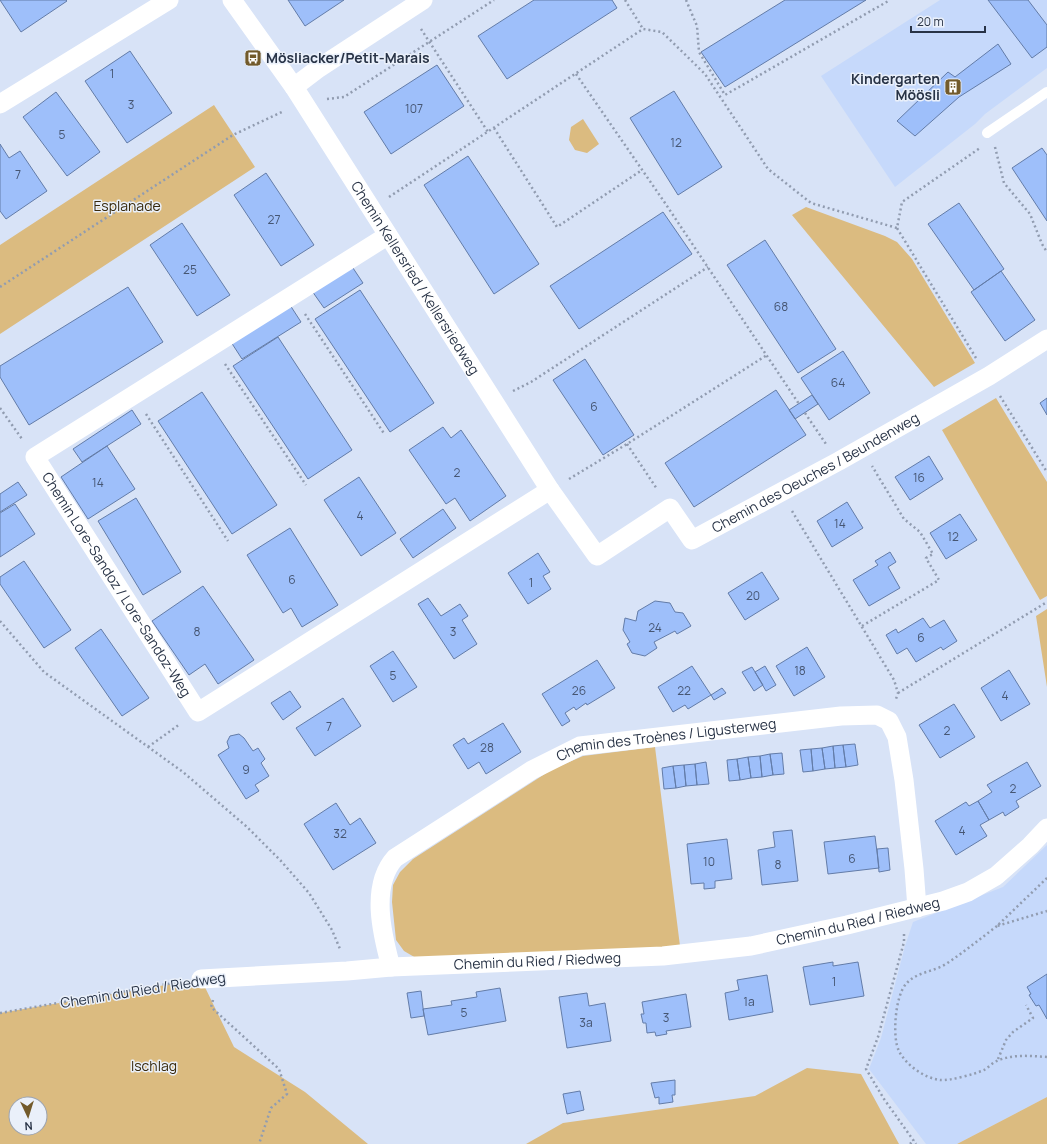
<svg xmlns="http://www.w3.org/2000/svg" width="1047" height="1144" viewBox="0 0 1047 1144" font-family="Manrope,sans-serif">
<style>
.built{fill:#c6d9fb}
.green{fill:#dbbb80;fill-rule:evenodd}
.building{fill:#9ebffa;stroke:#637ca8}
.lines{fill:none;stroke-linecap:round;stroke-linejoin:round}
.path{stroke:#919cb0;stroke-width:2.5;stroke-dasharray:2 3;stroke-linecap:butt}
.service{stroke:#fff;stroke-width:10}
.minor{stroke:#fff;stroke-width:19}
.labels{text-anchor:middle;stroke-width:3;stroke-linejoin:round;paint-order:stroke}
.number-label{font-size:12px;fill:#465673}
.poi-label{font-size:14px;font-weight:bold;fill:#283346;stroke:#eaf0fa;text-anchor:start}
.park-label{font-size:14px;fill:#38290c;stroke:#eaf0fa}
.street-label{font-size:14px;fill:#283346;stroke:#eaf0fa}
</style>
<rect width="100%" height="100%" fill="#d8e3f7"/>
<path class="built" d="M 940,0 L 1047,0 L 1047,68 L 985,114 L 975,124 L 895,187 L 821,76 Z
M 1047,845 L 1047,1097 L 957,1144 L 926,1144 L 869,1069 L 881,1038 L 905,946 L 913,922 L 1003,887 Z"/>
<path class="green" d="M 214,105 L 255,167 L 0,334 L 0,245 Z
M 583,119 L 599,144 L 587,153 L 575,150 L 569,140 L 571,127 Z
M 806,207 L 885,236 L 897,242 L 912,259 L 975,363 L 934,387 L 792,215 Z
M 996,398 L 1047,482 L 1047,596 L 1040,600 L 942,430 Z
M 1047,609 L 1047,687 L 1036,616 Z
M 655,747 L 680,946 L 443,959 L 416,958 L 404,951 L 396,940 L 392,902 L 393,885 L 400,872 L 413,859 L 551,770 L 583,756 Z
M 201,979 L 234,1047 L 305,1092 L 368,1144 L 0,1144 L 0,1013 ZM 16,1104 L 40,1104 L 40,1128 L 16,1128 Z
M 807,1068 L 861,1074 L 899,1144 L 526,1144 L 563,1123 L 755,1096 Z
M 1047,1097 L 1047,1144 L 957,1144 Z"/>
<path class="building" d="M 0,0 L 66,0 L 67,1 L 21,32 Z
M 288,0 L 344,0 L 305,26 Z
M 534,0 L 612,0 L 617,8 L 507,79 L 478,36 Z
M 785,0 L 866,0 L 725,87 L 701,52 Z
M 988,0 L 1028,0 L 1047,25 L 1047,47 L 1032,58 Z
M 998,44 L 1011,64 L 959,97 L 915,136 L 897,121 L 948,72 L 955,77 Z
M 130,51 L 172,113 L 127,143 L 85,81 Z
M 437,65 L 464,106 L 391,154 L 364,112 Z
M 674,91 L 722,167 L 678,195 L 630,118 Z
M 56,92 L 100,152 L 67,176 L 23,117 Z
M 0,144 L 9,158 L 20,151 L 47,191 L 6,219 L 0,211 Z
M 1042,148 L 1047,155 L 1047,221 L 1012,168 Z
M 468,156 L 539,264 L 494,294 L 424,185 Z
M 266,173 L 314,245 L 281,266 L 234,195 Z
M 959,203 L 1004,269 L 974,290 L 928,224 Z
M 663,212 L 692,254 L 579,329 L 550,286 Z
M 182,223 L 230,295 L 197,316 L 150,245 Z
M 765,240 L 836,349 L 798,373 L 727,265 Z
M 351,265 L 363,283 L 324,308 L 312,291 Z
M 1001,271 L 1035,320 L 1005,341 L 971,292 Z
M 128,287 L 163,342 L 29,425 L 0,377 L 0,366 Z
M 360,290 L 434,403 L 390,432 L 315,319 Z
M 290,305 L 301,322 L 242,359 L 231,342 Z
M 278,337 L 352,450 L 308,479 L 233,366 Z
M 843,351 L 870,393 L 829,420 L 801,378 Z
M 585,359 L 634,435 L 603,455 L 553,380 Z
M 776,390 L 806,435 L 694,507 L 665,463 Z
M 202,392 L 277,505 L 232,534 L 158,421 Z
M 812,395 L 818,404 L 795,419 L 789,410 Z
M 1047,398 L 1047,415 L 1040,403 Z
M 132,410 L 141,424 L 82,462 L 73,449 Z
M 443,427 L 451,438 L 461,430 L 506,496 L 470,521 L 455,498 L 446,504 L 409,450 Z
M 107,446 L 135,489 L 88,519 L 61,477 Z
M 929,456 L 943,479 L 910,500 L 895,477 Z
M 359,477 L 396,533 L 361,556 L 324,500 Z
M 18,482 L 27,495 L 0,512 L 0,494 Z
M 136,498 L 181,572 L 143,595 L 98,521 Z
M 847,502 L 863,528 L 832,547 L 817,521 Z
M 15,504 L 35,534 L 0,557 L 0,513 Z
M 443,509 L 456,528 L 413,558 L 400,539 Z
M 960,514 L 977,540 L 946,559 L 930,533 Z
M 290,528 L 338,605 L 302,627 L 291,608 L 283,613 L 247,555 Z
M 890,552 L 896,562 L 888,567 L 900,588 L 869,606 L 853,580 L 878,565 L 875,561 Z
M 538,553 L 550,572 L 543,576 L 551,589 L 528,604 L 508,573 Z
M 24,561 L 71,630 L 44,648 L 0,584 L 0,577 Z
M 762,572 L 779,599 L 745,620 L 728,593 Z
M 203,586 L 254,660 L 218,684 L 205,664 L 189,675 L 152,621 Z
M 428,598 L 441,616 L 460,604 L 468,616 L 462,620 L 477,644 L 454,659 L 418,604 Z
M 655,601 L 670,603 L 675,612 L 683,613 L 691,626 L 677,634 L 675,631 L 654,642 L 657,648 L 645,656 L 632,653 L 627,644 L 630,642 L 623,630 L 625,618 L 636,621 L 638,611 Z
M 923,618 L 930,628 L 944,620 L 957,641 L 943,650 L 941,647 L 916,662 L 907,648 L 897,654 L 886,635 L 896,629 L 898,633 Z
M 101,629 L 149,698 L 122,716 L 75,648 Z
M 807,647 L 825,677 L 794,696 L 776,666 Z
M 393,651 L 417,687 L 393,702 L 370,666 Z
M 597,660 L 615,688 L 587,705 L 586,703 L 576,710 L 574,707 L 565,713 L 570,721 L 562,726 L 542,694 Z
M 692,666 L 711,695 L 688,709 L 685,705 L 673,712 L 658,687 Z
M 765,666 L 776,685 L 766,691 L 755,672 Z
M 752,667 L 763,685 L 754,691 L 742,672 Z
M 1009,670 L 1030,704 L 1001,721 L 981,688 Z
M 722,688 L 726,693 L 714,700 L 711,695 Z
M 290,691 L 301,707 L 283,720 L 271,703 Z
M 343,698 L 361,726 L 315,756 L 296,728 Z
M 954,704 L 975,737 L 940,758 L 919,725 Z
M 503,723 L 521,752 L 486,774 L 479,762 L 468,769 L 453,745 L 464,738 L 468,744 Z
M 239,734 L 244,738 L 253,751 L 258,748 L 265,759 L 261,763 L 269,776 L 255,785 L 259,791 L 246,799 L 218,755 L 229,748 L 227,742 L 230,736 Z
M 855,744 L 858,765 L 846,767 L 843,745 Z
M 843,745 L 846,767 L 835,768 L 833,746 Z
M 833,746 L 835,768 L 825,769 L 822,748 Z
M 822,748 L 825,769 L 813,771 L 811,749 Z
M 811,749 L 813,771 L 803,772 L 800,750 Z
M 782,753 L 784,774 L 773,775 L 770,754 Z
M 770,754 L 773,775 L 762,777 L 760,756 Z
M 760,756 L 762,777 L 751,778 L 748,757 Z
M 748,757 L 751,778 L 740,780 L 737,759 Z
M 737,759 L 740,780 L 729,781 L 727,760 Z
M 706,762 L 709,784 L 697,785 L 695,764 Z
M 1027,762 L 1041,786 L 1016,801 L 1019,807 L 1005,816 L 1003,812 L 989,820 L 978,801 L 992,792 L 987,785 Z
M 695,764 L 697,785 L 686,786 L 684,765 Z
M 684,765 L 686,786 L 676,788 L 673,766 Z
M 673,766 L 676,788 L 664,789 L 662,768 Z
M 978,801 L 989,820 L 980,825 L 987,836 L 956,855 L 935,821 L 966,802 L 969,806 Z
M 336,803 L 350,825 L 360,818 L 376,843 L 333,870 L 304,824 Z
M 792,830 L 798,881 L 762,885 L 758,850 L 775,847 L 773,832 Z
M 875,836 L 879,868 L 828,874 L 824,842 Z
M 727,839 L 732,879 L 715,881 L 715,888 L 704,889 L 704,883 L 691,884 L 687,844 Z
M 888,848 L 890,870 L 879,872 L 877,849 Z
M 833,962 L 833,966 L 858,962 L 864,996 L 810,1005 L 803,967 Z
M 1047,974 L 1047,1019 L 1039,1005 L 1036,1006 L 1029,995 L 1031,994 L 1027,987 Z
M 767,975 L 773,1012 L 729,1020 L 725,993 L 739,990 L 737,980 Z
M 500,988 L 506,1021 L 428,1035 L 423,1009 L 452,1005 L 451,1001 L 477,997 L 476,992 Z
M 421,991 L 424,1016 L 411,1018 L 407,993 Z
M 587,993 L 589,1006 L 605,1003 L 611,1041 L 567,1048 L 559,997 Z
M 686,994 L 691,1027 L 666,1031 L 667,1034 L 656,1036 L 655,1032 L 647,1033 L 646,1023 L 643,1023 L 641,1014 L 644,1014 L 642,1002 Z
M 675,1080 L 675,1095 L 672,1095 L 673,1102 L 659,1104 L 659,1097 L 655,1098 L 651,1083 Z
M 580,1091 L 584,1110 L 567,1114 L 563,1094 Z"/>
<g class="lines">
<path class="path" d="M 625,0 L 643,29
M 686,0 L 697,26 L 699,52 L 725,95 L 890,0
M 421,29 L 488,132
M 576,74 L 665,203 L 799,404
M 327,99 L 344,97 L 494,0
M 494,128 L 557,227 L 642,170
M 995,147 L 1004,183 L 1030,214 L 1042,244 L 1047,252
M 389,197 L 643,29 L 662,32 L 705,74 L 768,169 L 811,203 L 897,228
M 0,287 L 233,135 L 284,111
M 305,314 L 385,435
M 976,358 L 897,228 L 902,202 L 980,148
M 225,364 L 306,485
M 513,391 L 531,382 L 708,267
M 1000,396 L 1047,472
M 0,408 L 22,439
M 805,413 L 826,444
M 146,414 L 228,541
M 627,444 L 657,489
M 569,479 L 627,444 L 767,355
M 792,511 L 894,680 L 898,693 L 896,699
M 0,621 L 44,672 L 183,772 L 247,827 L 281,861 L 309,893 L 332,930 L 340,949
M 862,626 L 939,580 L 926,558 L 933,554 L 920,532 L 904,519 L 872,466
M 898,693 L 1047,602
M 148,747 L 180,724
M 1047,878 L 997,926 L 1047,911
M 997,926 C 980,939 964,952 946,964 C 933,972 916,972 906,984 C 895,996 892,1038 899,1051 C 906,1065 924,1078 940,1080 C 950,1081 975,1074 984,1070 C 989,1067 993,1062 999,1060 C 1015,1054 1031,1056 1047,1057
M 904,934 L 904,942 L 878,1037 L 866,1069 L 884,1099 L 916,1144
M 213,1000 L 211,1007 L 279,1069 L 287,1094 L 271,1108 L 259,1144
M 0,1013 L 179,982
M 998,1059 L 1006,1040 L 1013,1032 L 1033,1018 L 1026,1005
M 910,1144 L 914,1140"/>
<path class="service" d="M 987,133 L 1047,92"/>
<g class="minor">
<path id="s1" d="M 232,0 L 294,87 L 550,490 L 597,556 L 670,508 L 692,540 L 839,461 L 989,376 L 1047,339"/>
<path d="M 294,87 L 319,68 L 423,0"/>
<path d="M 0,104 L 169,0"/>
<path id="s2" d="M 387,236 L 35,457 L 198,712 L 550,490"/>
<path id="s3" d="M 391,967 C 382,934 370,886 395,858 L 532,770 L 580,746 L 841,716 L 877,715 L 889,721 L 897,737 L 904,780 L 914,869 L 917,908"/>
<path id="s4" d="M 201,979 L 347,971 L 391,967 L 663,956 L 751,946 L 847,925 L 943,901 L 968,892 L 996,876 L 1030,846 L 1047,828"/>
</g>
</g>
<defs>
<g id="bus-square" transform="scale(0.9)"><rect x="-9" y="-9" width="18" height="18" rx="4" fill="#725a2b" stroke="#eaf0fa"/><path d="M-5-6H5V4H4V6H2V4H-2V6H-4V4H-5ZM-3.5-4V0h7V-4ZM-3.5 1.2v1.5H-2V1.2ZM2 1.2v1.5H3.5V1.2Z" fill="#fff"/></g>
<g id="building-square" transform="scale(0.9)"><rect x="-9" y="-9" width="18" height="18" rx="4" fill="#725a2b" stroke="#eaf0fa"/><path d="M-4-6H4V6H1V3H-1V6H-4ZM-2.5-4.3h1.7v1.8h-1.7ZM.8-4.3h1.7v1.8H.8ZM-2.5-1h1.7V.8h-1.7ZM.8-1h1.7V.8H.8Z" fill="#fff"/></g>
</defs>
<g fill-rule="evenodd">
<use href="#bus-square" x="253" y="58"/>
<use href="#building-square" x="953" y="87"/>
</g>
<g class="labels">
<g class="number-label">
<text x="112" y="78">1</text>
<text x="131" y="109">3</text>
<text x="414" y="113">107</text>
<text x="62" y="139">5</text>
<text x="676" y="147">12</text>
<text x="18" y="179">7</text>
<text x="274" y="224">27</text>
<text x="190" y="274">25</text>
<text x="781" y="311">68</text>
<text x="838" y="387">64</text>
<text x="594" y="411">6</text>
<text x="457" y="477">2</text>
<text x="919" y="482">16</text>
<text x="98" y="487">14</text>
<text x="360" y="520">4</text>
<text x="840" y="528">14</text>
<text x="953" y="541">12</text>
<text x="292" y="584">6</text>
<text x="531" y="587">1</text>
<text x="753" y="600">20</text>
<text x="655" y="632">24</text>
<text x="197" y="636">8</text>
<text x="453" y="636">3</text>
<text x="921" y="642">6</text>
<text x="800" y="675">18</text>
<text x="393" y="680">5</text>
<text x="579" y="695">26</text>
<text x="684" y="695">22</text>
<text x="1005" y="700">4</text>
<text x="329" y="731">7</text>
<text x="947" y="735">2</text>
<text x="487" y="752">28</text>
<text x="246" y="774">9</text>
<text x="1013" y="793">2</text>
<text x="962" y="835">4</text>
<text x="340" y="838">32</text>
<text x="852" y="863">6</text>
<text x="709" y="866">10</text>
<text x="778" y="869">8</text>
<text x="834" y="986">1</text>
<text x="749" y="1006">1a</text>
<text x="464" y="1017">5</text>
<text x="666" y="1022">3</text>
<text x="586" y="1027">3a</text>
</g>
<g class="poi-label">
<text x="266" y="63">Mösliacker/Petit-Marais</text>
<text x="940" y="84" text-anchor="end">Kindergarten<tspan x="940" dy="16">Möösli</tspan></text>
</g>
<g class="park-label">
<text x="127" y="211">Esplanade</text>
<text x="154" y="1071">Ischlag</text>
</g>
<g class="street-label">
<text dy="5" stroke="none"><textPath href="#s1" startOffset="333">Chemin Kellersried / Kellersriedweg</textPath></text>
<text dy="5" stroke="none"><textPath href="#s1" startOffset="932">Chemin des Oeuches / Beundenweg</textPath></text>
<text dy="5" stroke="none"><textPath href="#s2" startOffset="567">Chemin Lore-Sandoz / Lore-Sandoz-Weg</textPath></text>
<text dy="5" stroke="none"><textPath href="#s3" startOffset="416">Chemin des Troènes / Ligusterweg</textPath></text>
<text dy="5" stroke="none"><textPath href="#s4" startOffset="661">Chemin du Ried / Riedweg</textPath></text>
<text dy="5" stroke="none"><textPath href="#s4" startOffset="337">Chemin du Ried / Riedweg</textPath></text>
<text transform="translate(143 990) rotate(-9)" y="5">Chemin du Ried / Riedweg</text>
</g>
</g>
<g transform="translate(28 1116) rotate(176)"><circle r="19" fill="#eaf0fa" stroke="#9ca4b2"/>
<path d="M0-3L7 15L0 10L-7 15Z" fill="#725a2b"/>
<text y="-6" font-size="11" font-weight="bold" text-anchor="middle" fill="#283346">N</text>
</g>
<path d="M911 26v6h74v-6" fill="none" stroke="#283346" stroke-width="2"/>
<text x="917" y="26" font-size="12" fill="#283346" stroke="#eaf0fa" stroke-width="3" paint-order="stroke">20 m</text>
</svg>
